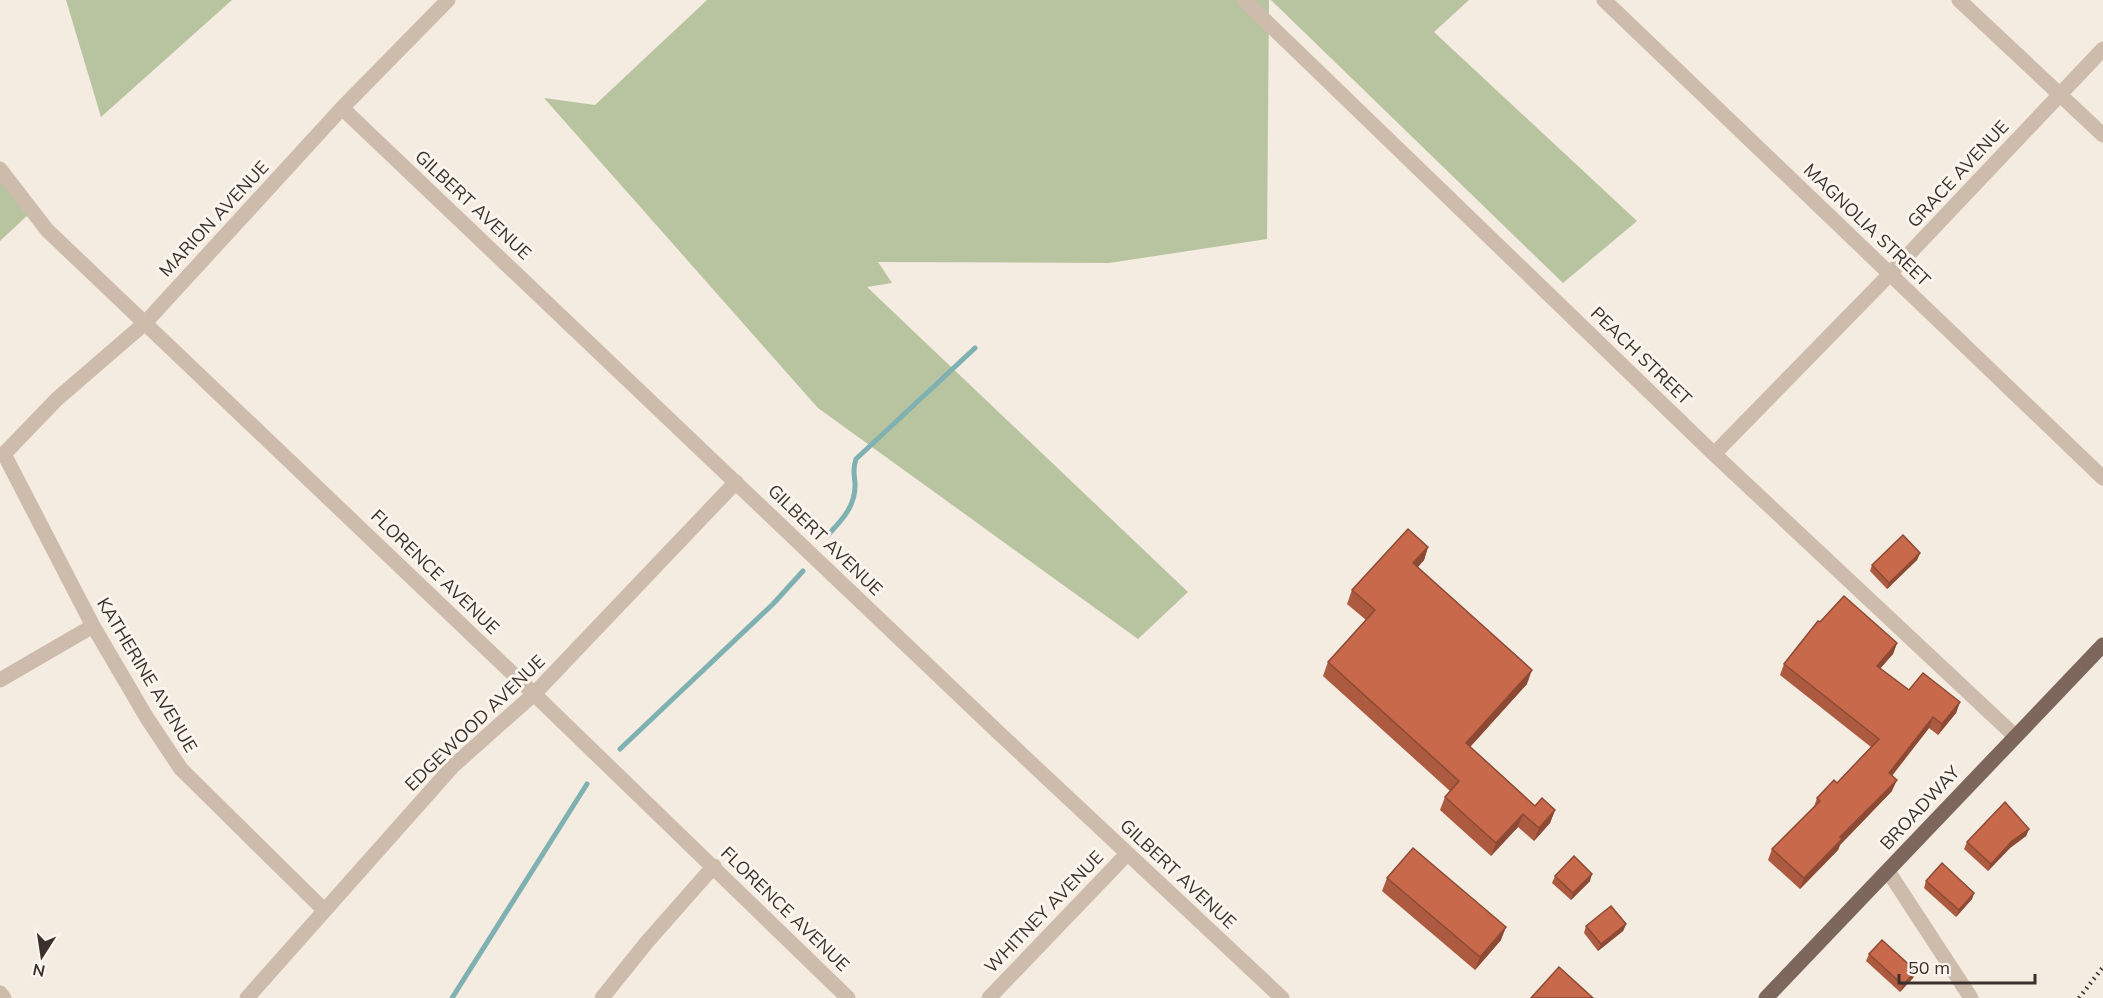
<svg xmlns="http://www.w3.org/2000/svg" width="2103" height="998" viewBox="0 0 2103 998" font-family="Mulish,sans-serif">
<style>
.green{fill:#b8c4a0}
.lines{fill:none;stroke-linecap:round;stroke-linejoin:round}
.stream{stroke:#7fb0b2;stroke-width:5}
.minor{stroke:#cdbbac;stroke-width:15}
.primary{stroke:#7d675c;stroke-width:15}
.rail{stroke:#3b302b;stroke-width:4.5;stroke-dasharray:1.5 4.5;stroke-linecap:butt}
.wall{fill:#ac5a40}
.shaded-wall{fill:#8c4a34}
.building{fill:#c8694b;stroke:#8c4a34;stroke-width:1.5}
.labels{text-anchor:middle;stroke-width:6;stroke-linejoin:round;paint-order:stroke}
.street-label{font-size:18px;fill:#3b302b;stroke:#fbf5ee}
</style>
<rect width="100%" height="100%" fill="#f4ebe1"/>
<path class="green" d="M 66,0 L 232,0 L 101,117 Z
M 707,0 L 1269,0 L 1267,239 L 1109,263 L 878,262 L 892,283 L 867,287 L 1188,592 L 1138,639 L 818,408 L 544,98 L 595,105 Z
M 1271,0 L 1469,0 L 1434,32 L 1637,221 L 1563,283 Z
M 0,168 L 29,214 L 0,241 Z"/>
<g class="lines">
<path class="stream" d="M 828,535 C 842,520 856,506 855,483 C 854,474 853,468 856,459 L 975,348
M 620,749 L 773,604 L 803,571
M 452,998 L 587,784"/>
<path class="minor" d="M 1244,0 L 1714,454 L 2015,736
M 1604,0 L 2103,478
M 1959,0 L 2103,135
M 342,108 L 1000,734 L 1282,998
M 0,169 L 47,230 L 534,694 L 848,998
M 0,454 L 4,454 L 57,399 L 145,323 L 342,108 L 448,0
M 4,454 L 93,626 L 147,718 L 181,769 L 324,910
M 1714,454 L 1890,274 L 2103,49
M 0,680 L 93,626
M 1888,871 L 1971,998
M 0,993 L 4,998
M 247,998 L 453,766 L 534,694 L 736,482
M 602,998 L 647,942 L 714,866
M 989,998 L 1127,854"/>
<path class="primary" d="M 1766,998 L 2103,645"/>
<path class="rail" d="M 2079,998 L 2103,967"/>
</g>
<path class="wall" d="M 1428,547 L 1424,560 L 1418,567 L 1527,684 L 1470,747 L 1535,806 L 1555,810 L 1550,823 L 1534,841 L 1518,827 L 1491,856 L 1440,810 L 1445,797 L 1450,791 L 1323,676 L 1328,662 L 1366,620 L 1347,604 L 1352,590 Z
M 1920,553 L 1917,560 L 1887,589 L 1870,571 L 1872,565 Z
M 1897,643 L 1893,654 L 1880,668 L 1909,690 L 1960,702 L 1956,713 L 1938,735 L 1929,728 L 1892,776 L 1892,791 L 1840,845 L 1838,850 L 1800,889 L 1768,860 L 1772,849 L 1814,807 L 1817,798 L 1837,783 L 1871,747 L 1780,675 L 1784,664 Z
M 2029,829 L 2026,836 L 2010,848 L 1988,871 L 1964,849 L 1967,842 Z
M 1555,876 L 1590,881 L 1571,900 L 1552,883 Z
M 1387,878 L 1501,940 L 1475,970 L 1382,891 Z
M 1926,881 L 1974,893 L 1972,899 L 1956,917 L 1924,888 Z
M 1626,924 L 1623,931 L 1598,951 L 1584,933 L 1586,926 Z
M 1869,954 L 1916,971 L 1913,978 L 1900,992 L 1866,961 Z"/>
<path class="shaded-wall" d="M 1428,547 L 1424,560 L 1409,577 L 1413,563 Z
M 1920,553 L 1917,560 L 1887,589 L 1889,583 Z
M 1897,643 L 1893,654 L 1873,677 L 1877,666 Z
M 1532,670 L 1527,684 L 1461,757 L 1466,743 Z
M 1960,702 L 1956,713 L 1938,735 L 1942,724 Z
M 1933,717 L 1929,728 L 1885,784 L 1889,773 Z
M 1897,780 L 1892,791 L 1840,845 L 1838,850 L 1800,889 L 1804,878 L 1840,837 Z
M 1555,810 L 1550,823 L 1534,841 L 1539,828 Z
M 1523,814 L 1518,827 L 1491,856 L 1496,843 Z
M 2029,829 L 2026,836 L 2010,848 L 1988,871 L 1991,864 L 2012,841 Z
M 1592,874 L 1590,881 L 1571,900 L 1573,893 Z
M 1974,893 L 1972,899 L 1956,917 L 1959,910 Z
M 1626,924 L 1623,931 L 1598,951 L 1601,944 Z
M 1506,927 L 1501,940 L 1475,970 L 1480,957 Z
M 1916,971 L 1913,978 L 1900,992 L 1903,985 Z"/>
<path class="building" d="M 1408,529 L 1428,547 L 1413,563 L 1532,670 L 1466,743 L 1535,806 L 1542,798 L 1555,810 L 1539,828 L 1523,814 L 1496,843 L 1445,797 L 1459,781 L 1328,662 L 1375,610 L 1352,590 Z
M 1903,535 L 1920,553 L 1889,583 L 1872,565 Z
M 1844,596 L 1897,643 L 1877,666 L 1909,690 L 1923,673 L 1960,702 L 1942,724 L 1933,717 L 1889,773 L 1897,780 L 1840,837 L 1842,839 L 1804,878 L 1772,849 L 1820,801 L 1817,798 L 1834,780 L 1837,783 L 1879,739 L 1784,664 L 1818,621 L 1820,622 Z
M 2005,802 L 2029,829 L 2012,841 L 1991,864 L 1967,842 Z
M 1413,848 L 1506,927 L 1480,957 L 1387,878 Z
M 1574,856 L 1592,874 L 1573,893 L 1555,876 Z
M 1942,863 L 1974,893 L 1959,910 L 1926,881 Z
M 1611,906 L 1626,924 L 1601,944 L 1586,926 Z
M 1882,940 L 1916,971 L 1903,985 L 1869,954 Z
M 1559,967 L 1593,998 L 1531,998 Z"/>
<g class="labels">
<g class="street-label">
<text transform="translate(1958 174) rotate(-47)" y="6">GRACE AVENUE</text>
<text transform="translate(473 205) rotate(43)" y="6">GILBERT AVENUE</text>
<text transform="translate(214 219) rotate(-47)" y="6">MARION AVENUE</text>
<text transform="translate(1867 225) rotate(44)" y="6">MAGNOLIA STREET</text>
<text transform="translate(1641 356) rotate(44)" y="6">PEACH STREET</text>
<text transform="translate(825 540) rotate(44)" y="6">GILBERT AVENUE</text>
<text transform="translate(435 572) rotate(44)" y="6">FLORENCE AVENUE</text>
<text transform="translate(147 675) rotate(59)" y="6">KATHERINE AVENUE</text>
<text transform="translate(475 723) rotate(-44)" y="6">EDGEWOOD AVENUE</text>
<text transform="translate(1920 808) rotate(-47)" y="6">BROADWAY</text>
<text transform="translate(1178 874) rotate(43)" y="6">GILBERT AVENUE</text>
<text transform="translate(785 909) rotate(44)" y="6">FLORENCE AVENUE</text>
<text transform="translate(1044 912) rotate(-46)" y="6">WHITNEY AVENUE</text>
</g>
</g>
<g transform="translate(42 956) rotate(192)" stroke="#fbf5ee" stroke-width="4.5" paint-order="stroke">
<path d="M0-4.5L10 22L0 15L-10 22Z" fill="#3b302b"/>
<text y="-9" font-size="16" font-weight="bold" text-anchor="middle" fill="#3b302b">N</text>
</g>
<path d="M1899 974v9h136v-9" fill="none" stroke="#3b302b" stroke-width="3"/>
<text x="1908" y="974" font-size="18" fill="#3b302b" stroke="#fbf5ee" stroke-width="4.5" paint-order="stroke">50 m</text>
</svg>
